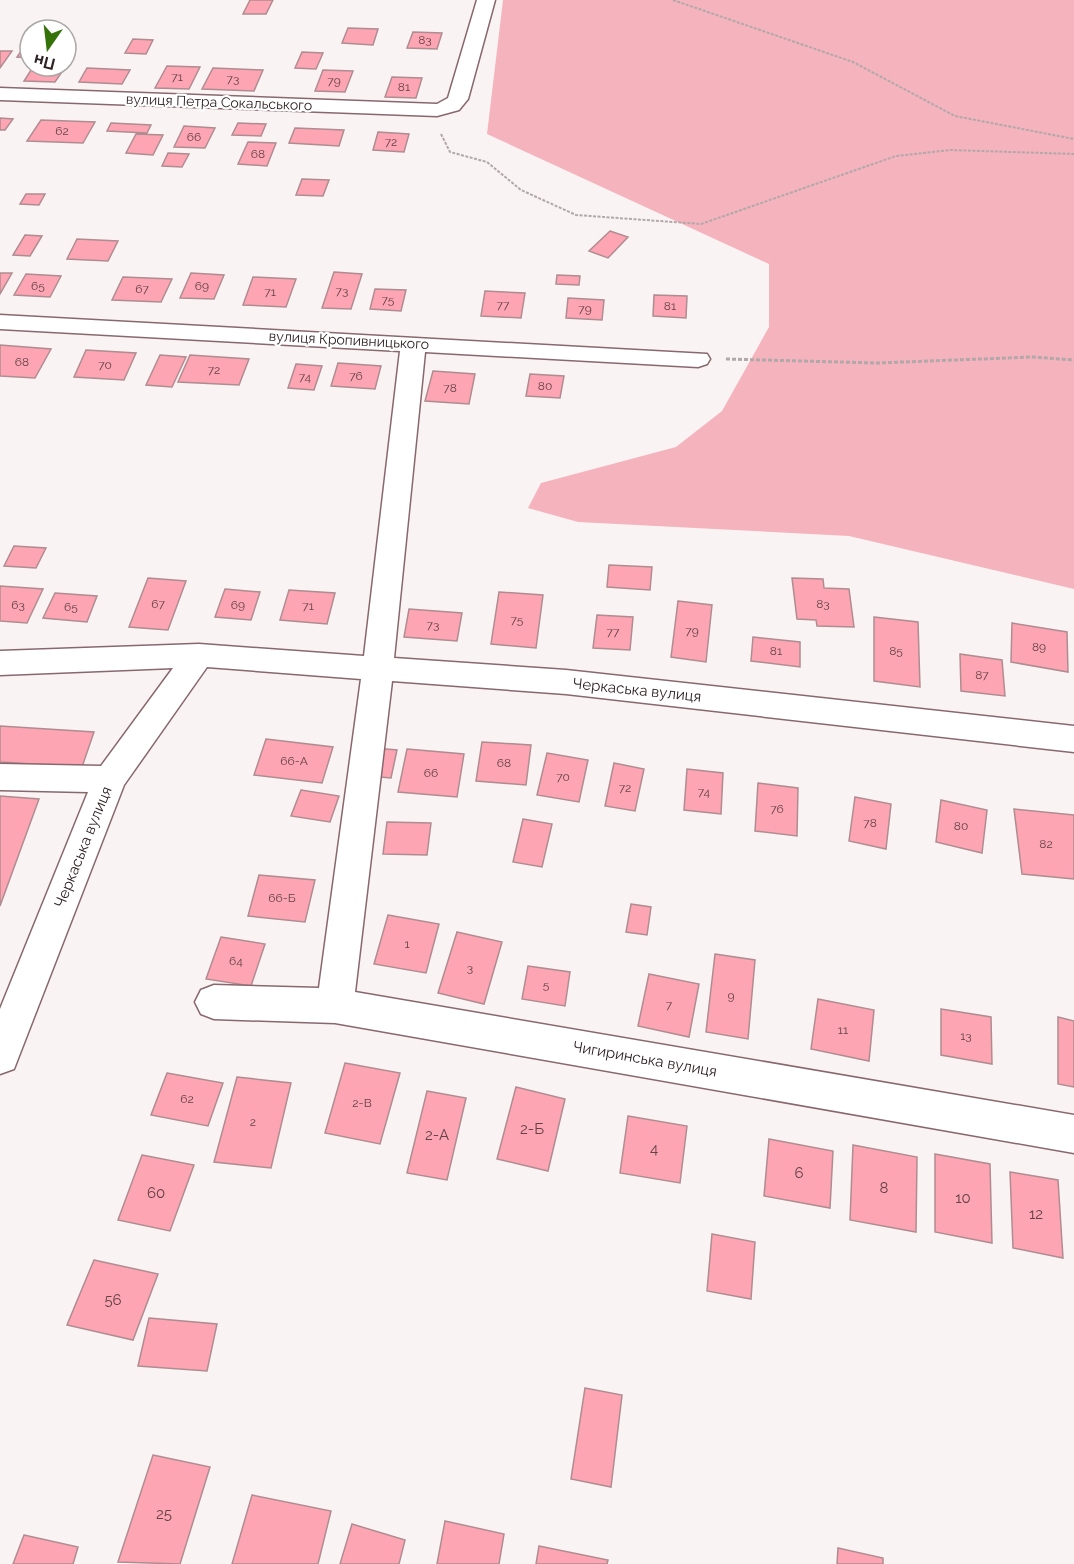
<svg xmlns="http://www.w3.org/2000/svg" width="1074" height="1564" viewBox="0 0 1074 1564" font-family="Raleway,sans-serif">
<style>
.green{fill:#f5b3bd}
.building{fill:#fea5b3;stroke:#af8c91;stroke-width:1.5}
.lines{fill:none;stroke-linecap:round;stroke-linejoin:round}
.minor-casing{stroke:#88686d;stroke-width:3}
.path-far1{stroke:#b1a8a9;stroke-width:2;stroke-dasharray:3 1.5;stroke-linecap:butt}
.path{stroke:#b1a8a9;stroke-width:3;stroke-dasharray:4 2;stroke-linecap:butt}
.minor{fill:#fff;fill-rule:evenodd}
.labels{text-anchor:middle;stroke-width:4.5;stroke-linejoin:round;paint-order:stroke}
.number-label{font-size:12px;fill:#624247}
.far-street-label{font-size:14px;fill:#2e2123;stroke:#fff}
.street-label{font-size:15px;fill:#2e2123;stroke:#fff}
.near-number-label{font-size:15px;fill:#624247}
</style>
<rect width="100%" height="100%" fill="#faf3f3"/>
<path class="green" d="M 503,0 L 1074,0 L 1074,589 L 849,536 L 578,522 L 528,508 L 541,483 L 676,447 L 722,411 L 769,327 L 769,264 L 487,134 Z"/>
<path class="building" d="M 250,0 L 273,0 L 266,14 L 243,14 Z
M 348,28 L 378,29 L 373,45 L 342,43 Z
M 413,32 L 442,33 L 437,49 L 407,48 Z
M 30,38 L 30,58 L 17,57 Z
M 133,39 L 153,40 L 146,54 L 125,53 Z
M 0,51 L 12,51 L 0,68 Z
M 302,52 L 323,53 L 316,69 L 295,68 Z
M 167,66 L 200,67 L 189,89 L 155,88 Z
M 33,67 L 64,69 L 55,82 L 24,81 Z
M 87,68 L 130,70 L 122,84 L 79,82 Z
M 213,68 L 263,70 L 254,91 L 202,89 Z
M 323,70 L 353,71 L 345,92 L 315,91 Z
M 392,77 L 422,78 L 416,98 L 385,97 Z
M 0,118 L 13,119 L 5,130 L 0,130 Z
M 41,120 L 95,122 L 83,143 L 27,141 Z
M 111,123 L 151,125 L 147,133 L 107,131 Z
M 238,123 L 266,124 L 261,136 L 232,135 Z
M 184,126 L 215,128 L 205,148 L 174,147 Z
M 295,128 L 344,130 L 339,146 L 289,143 Z
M 378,132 L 409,134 L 404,152 L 373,150 Z
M 136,134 L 163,135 L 153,155 L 126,153 Z
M 248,142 L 276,143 L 267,166 L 238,164 Z
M 168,153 L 189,154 L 182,167 L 162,166 Z
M 302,179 L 329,180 L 323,196 L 296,195 Z
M 26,194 L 45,194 L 39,205 L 20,204 Z
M 610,231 L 628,237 L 608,258 L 589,251 Z
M 25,235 L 42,236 L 30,256 L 13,255 Z
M 77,239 L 118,241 L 108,261 L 67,259 Z
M 334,272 L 362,274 L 351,309 L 322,308 Z
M 0,273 L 12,273 L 0,294 Z
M 191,273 L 224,275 L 214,299 L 180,298 Z
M 26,274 L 61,276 L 50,297 L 14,295 Z
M 557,275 L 580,276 L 579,285 L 556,284 Z
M 123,277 L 172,279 L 161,302 L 112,300 Z
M 253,277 L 296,279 L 286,307 L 243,305 Z
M 375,289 L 406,290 L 401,311 L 370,309 Z
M 485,291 L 525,293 L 521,318 L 481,316 Z
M 654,295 L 687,296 L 686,318 L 653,316 Z
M 568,298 L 604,300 L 602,320 L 566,318 Z
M 0,345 L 51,349 L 35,378 L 0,376 Z
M 86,350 L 136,353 L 124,380 L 74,377 Z
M 160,355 L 186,357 L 172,387 L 146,385 Z
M 190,355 L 249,359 L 239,385 L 178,382 Z
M 338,363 L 381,366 L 375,389 L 331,386 Z
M 296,364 L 322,366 L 314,390 L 288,388 Z
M 433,371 L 475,374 L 469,404 L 425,401 Z
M 530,374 L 564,376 L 560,398 L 526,396 Z
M 14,546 L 46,548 L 36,568 L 4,566 Z
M 609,565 L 652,567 L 650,590 L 607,587 Z
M 148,578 L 186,581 L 168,630 L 129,627 Z
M 792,578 L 823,579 L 824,588 L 849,589 L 854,627 L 817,626 L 816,620 L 797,619 Z
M 0,586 L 43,589 L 27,623 L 0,621 Z
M 225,589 L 260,592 L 251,620 L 215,617 Z
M 289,590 L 335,593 L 327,624 L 280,620 Z
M 499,592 L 543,595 L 536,648 L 491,644 Z
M 55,593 L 97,596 L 87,622 L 43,618 Z
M 678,601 L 712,605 L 706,662 L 671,657 Z
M 409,609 L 462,613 L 457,641 L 404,637 Z
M 597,615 L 633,617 L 630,650 L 593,648 Z
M 874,617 L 918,622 L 920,687 L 874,681 Z
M 1012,623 L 1067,632 L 1068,672 L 1011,662 Z
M 753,637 L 800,642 L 800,667 L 751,661 Z
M 960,654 L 1002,660 L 1005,696 L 961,691 Z
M 0,726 L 94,732 L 82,767 L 0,762 Z
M 266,739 L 333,747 L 322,783 L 254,775 Z
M 482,742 L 531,745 L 526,785 L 476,781 Z
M 374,748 L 397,750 L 391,778 L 368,776 Z
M 407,749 L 464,754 L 457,797 L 398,792 Z
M 547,753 L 588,760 L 579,802 L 537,795 Z
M 614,763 L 644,769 L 635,811 L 605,806 Z
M 687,769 L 723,773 L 721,814 L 684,810 Z
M 758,783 L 798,788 L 797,836 L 755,831 Z
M 301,790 L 339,796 L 330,822 L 291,816 Z
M 0,796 L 39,799 L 0,906 Z
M 855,797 L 891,804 L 886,849 L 849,841 Z
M 941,800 L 987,810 L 982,853 L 936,842 Z
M 1014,809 L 1074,815 L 1074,879 L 1022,874 Z
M 523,819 L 552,824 L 542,867 L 513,862 Z
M 387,822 L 431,823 L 427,855 L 383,854 Z
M 259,875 L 315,880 L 305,922 L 248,916 Z
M 631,904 L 651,907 L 647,935 L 626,932 Z
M 388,915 L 439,924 L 426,973 L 374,964 Z
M 457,932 L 502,942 L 484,1004 L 438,993 Z
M 221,937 L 265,944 L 251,986 L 206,979 Z
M 715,954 L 755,960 L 748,1039 L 706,1032 Z
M 528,966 L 570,972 L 565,1006 L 522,999 Z
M 649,974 L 699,984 L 689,1037 L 638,1026 Z
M 818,999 L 874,1010 L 869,1061 L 811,1049 Z
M 941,1009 L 991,1017 L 992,1064 L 941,1055 Z
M 1058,1017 L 1074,1021 L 1074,1087 L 1058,1084 Z
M 345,1063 L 400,1073 L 380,1144 L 325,1133 Z
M 167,1073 L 223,1083 L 208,1126 L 151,1115 Z
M 237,1077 L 291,1083 L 271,1168 L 214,1162 Z
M 516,1087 L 565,1099 L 548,1171 L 497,1159 Z
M 427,1091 L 466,1098 L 447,1180 L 407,1173 Z
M 628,1116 L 687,1126 L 680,1183 L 620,1173 Z
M 769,1139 L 833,1151 L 830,1208 L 764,1196 Z
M 853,1145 L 917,1157 L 916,1232 L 850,1220 Z
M 935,1154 L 990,1164 L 992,1243 L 935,1232 Z
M 142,1155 L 194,1165 L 170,1231 L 118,1220 Z
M 1010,1172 L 1058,1180 L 1063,1258 L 1013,1248 Z
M 712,1234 L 755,1242 L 751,1299 L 707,1291 Z
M 94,1260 L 158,1274 L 133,1340 L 67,1325 Z
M 149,1318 L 217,1324 L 207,1371 L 138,1366 Z
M 585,1388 L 622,1395 L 611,1487 L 571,1479 Z
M 153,1455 L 210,1467 L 180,1564 L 118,1562 Z
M 252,1495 L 331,1511 L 318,1564 L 232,1564 Z
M 445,1521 L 504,1534 L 499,1564 L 437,1564 Z
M 352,1524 L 405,1540 L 399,1564 L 340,1564 Z
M 24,1535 L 78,1547 L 73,1564 L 13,1564 Z
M 539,1546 L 608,1560 L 607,1564 L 536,1564 Z
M 838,1548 L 883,1558 L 883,1564 L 837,1564 Z"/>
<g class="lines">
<g class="minor-casing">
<path id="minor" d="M 477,0 L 495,0 L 468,99 L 459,110 L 437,116 L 0,100 L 0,88 L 437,104 L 448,98 Z
M 0,315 L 707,354 L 710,359 L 707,364 L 698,367 L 425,352 L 394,658 L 566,670 L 1074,726 L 1074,752 L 566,694 L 392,681 L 355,992 L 1074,1115 L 1074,1153 L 335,1023 L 214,1019 L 201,1014 L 195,1002 L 201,990 L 214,985 L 319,988 L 361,679 L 207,667 L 124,785 L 19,1056 L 14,1069 L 0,1074 L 0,1009 L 88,792 L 0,790 L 0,764 L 101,766 L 173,668 L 0,675 L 0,651 L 199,644 L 364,656 L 400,351 L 0,329 Z"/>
</g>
<path class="path-far1" d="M 673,0 L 853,62 L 955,116 L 1074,139
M 441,134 L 450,152 L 487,162 L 521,190 L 576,215 L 701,224 L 896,156 L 950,150 L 1074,154"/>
<path class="path" d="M 726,359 L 877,363 L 1033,357 L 1074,360"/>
<use href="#minor" class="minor"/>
</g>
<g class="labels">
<g class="number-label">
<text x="425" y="44">83</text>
<text x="177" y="81">71</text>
<text x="233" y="83">73</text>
<text x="334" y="85">79</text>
<text x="404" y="91">81</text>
<text x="62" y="135">62</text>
<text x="194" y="141">66</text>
<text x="391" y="146">72</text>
<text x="258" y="158">68</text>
<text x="38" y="290">65</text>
<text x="202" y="290">69</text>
<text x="142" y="293">67</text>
<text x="342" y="295">73</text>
<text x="270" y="296">71</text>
<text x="388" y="304">75</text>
<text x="503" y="309">77</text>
<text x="670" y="310">81</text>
<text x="585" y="313">79</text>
<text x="22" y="366">68</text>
<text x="105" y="369">70</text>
<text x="214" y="374">72</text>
<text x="356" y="380">76</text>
<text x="305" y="381">74</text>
<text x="545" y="390">80</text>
<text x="450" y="392">78</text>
<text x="158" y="608">67</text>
<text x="823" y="608">83</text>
<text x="18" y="609">63</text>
<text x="238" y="609">69</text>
<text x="308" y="610">71</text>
<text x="71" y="611">65</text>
<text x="517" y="624">75</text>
<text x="433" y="629">73</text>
<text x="692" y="635">79</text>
<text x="613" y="636">77</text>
<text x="1039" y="651">89</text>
<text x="776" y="655">81</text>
<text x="896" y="655">85</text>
<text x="982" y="679">87</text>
<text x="294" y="765">66-А</text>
<text x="504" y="767">68</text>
<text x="431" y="777">66</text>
<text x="563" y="781">70</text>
<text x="625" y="792">72</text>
<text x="704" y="796">74</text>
<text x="777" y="813">76</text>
<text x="870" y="827">78</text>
<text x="961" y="830">80</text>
<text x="1046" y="848">82</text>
<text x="282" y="902">66-Б</text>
<text x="407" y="948">1</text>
<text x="236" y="965">64</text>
<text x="470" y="972">3</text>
<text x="546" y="989">5</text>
<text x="731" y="1000">9</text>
<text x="669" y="1009">7</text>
<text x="843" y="1034">11</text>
<text x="966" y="1040">13</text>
<text x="187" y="1103">62</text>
<text x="362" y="1107">2-В</text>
<text x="253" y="1126">2</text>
</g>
<g class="far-street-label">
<text transform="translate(219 102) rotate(2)" y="5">вулиця Петра Сокальського</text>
<text transform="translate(349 340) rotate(3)" y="5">вулиця Кропивницького</text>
</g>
<g class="street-label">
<text transform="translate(637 690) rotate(6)" y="5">Черкаська вулиця</text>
<text transform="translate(83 847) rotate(-68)" y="5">Черкаська вулиця</text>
<text transform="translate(645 1059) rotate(10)" y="5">Чигиринська вулиця</text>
</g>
<g class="near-number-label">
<text x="532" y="1134">2-Б</text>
<text x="437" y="1140">2-А</text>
<text x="654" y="1154">4</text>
<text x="799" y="1178">6</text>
<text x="884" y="1193">8</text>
<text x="156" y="1198">60</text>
<text x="963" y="1203">10</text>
<text x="1036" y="1219">12</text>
<text x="113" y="1305">56</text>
<text x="164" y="1519">25</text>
</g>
</g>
<g transform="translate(48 48) rotate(194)"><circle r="28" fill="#ffffff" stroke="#aba6a7" stroke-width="1.5"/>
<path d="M0-4.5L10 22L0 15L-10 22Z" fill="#35730a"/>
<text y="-9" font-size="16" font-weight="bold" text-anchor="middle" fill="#2e2123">Пн</text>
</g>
</svg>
